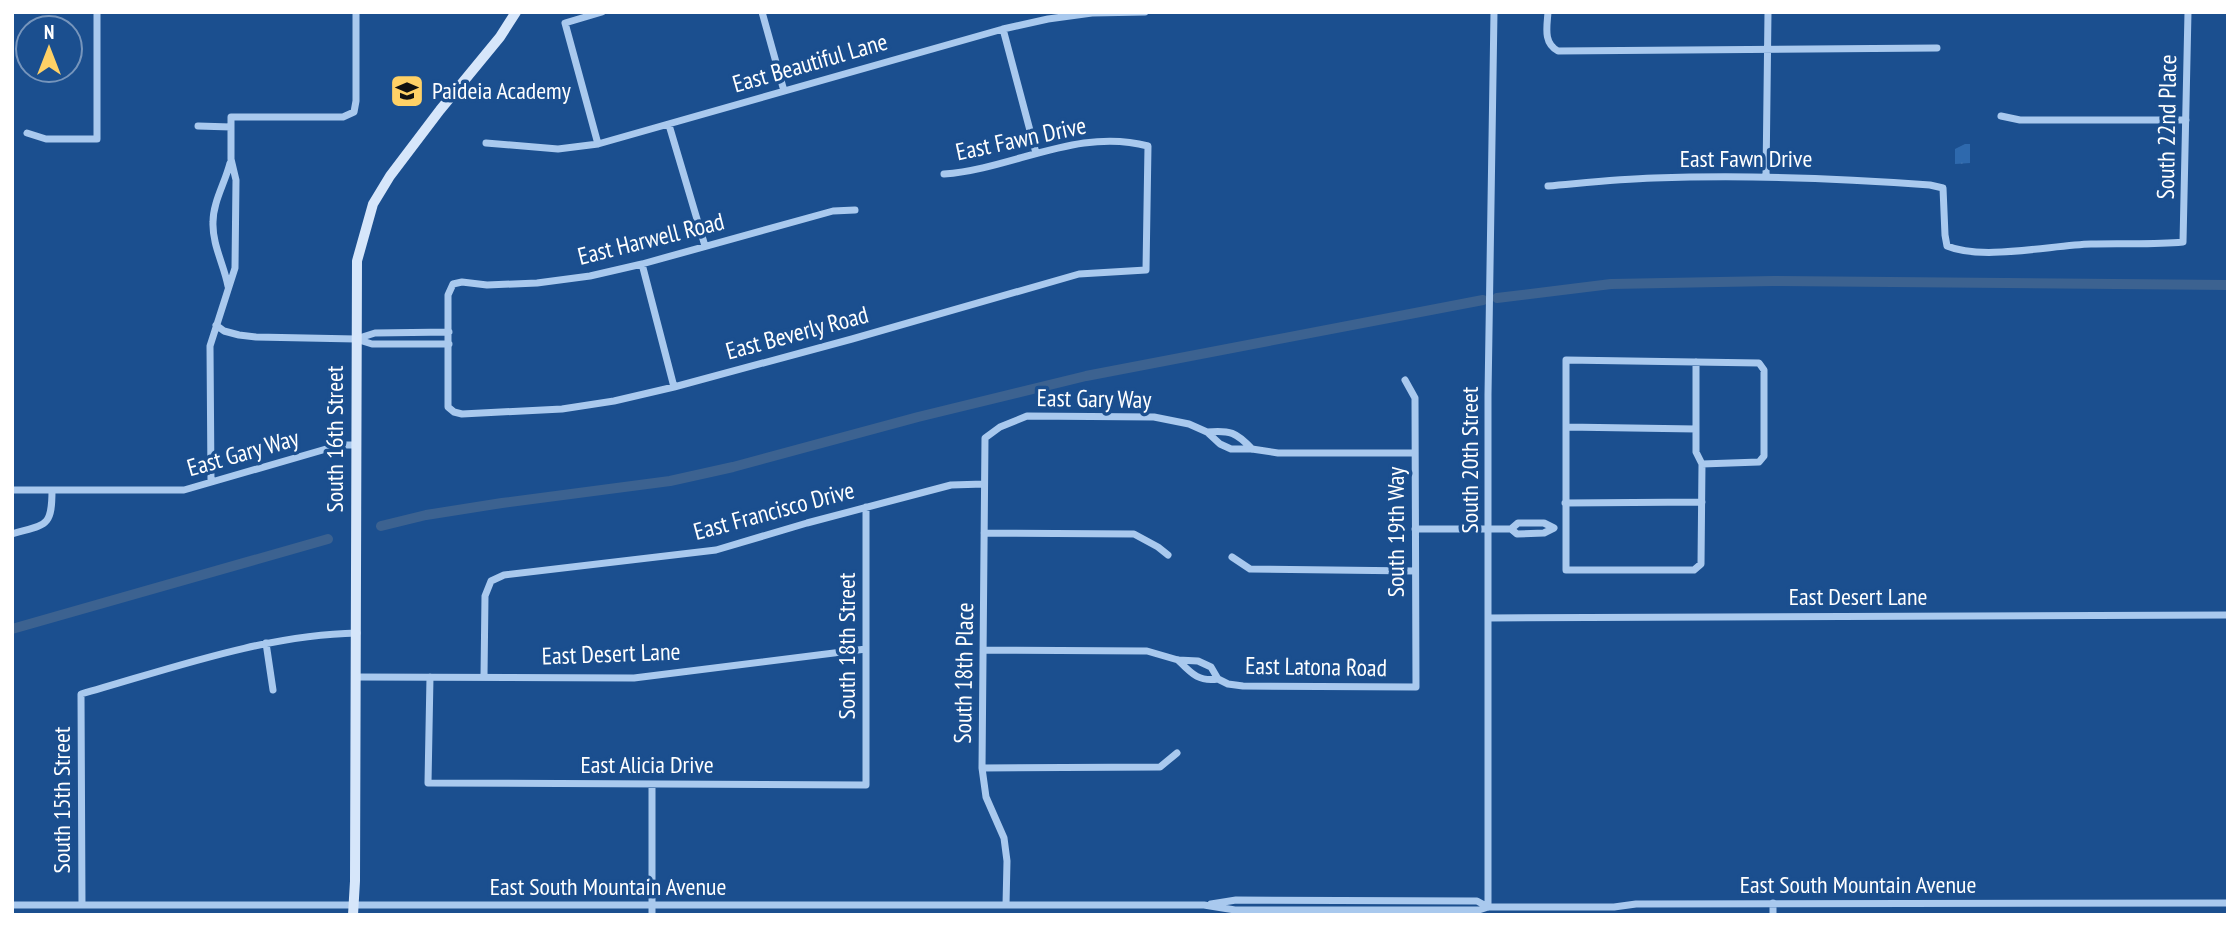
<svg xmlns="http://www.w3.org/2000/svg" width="2240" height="927" viewBox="0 0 2240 927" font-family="'PT Sans Narrow',sans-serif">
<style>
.park{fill:url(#park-tufts)}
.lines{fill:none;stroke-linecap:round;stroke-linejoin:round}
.canal{stroke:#3c6290;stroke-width:10}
.street{stroke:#a9c9ee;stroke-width:7}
.secondary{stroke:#d6e6fa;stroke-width:10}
.labels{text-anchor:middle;stroke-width:7;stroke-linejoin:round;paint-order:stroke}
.street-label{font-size:24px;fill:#fff;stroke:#1b4f8f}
.poi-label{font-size:24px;fill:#fff;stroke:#1b4f8f;text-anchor:start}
</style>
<defs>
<pattern id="park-tufts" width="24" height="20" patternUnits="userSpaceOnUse" patternTransform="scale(1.75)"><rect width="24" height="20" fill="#2e69ad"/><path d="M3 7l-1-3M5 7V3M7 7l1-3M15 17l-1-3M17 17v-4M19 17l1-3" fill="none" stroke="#4d80b9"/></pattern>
</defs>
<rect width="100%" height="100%" fill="#1b4f8f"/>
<path class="park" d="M 1965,144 L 1970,144 L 1970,163 L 1955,164 L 1955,149 Z"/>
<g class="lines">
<path class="canal" d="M 1497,298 L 1611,284 L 1773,281 L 2228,285
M 381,526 L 426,515 L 502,503 L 670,481 L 733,467 L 918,417 L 1086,376 L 1483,300
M 12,629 L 328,539"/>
<path class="street" d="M 762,12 L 784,91
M 1548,12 C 1547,27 1543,43 1558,51 L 1937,48
M 1003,29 L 1036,153
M 2001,116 L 2020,120 L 2186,120
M 669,125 L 705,246
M 198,126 L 231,127
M 27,133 L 46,139 L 97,139 L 97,12
M 486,143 L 558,149 L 598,144 L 1003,29 L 1048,19 L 1092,13 L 1145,12
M 598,144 L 565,23 L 602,12
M 1766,177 L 1768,12
M 1548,186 C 1583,183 1618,179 1654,178 C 1746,175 1838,178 1930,185 L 1943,188 L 1945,235 L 1947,246 C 1982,261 2052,245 2091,244 C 2122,243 2152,245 2183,242 L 2188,12
M 855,210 L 833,211 L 642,264 L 590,276 L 537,283 L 487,285 L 462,282 L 453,284 L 448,295 L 448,407 L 454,412 L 462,414 L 562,409 L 614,401 L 674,387 L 852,339 L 1079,274 L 1146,270 L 1148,146 C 1078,127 1013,169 944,174
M 642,264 L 674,387
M 228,286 C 224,265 212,244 213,222 C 213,202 225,183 230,163
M 216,325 L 224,331 L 239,335 L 256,337 L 356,339 L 375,333 L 449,332
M 356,339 L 372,344 L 449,344
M 1696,362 L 1696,452 L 1702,464 L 1701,564 L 1694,570 L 1566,570 L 1566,360 L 1759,363 L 1764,370 L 1764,456 L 1759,462 L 1702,464
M 1566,427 L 1696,429
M 1207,432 C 1230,430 1236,432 1252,449
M 211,482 L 210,346 L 235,268 L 236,180 L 231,159 L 231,117 L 343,117 L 354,112 L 356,101 L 356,12
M 12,490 L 184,490 L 340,445 L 356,445
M 1565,503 L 1702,502
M 1415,529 L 1511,529 L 1518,523 L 1544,523 L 1554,528 L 1544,533 L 1517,534 L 1511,529
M 984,533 L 1134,534 L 1158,547 L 1168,555
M 12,534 C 46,524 52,528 52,490
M 1232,557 L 1250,569 L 1415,571
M 1489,618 L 2228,615
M 266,643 L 273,690
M 983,650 L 1147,651 L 1178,660 L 1198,661 L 1211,667 L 1218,679 L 1228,684 L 1243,686 L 1416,687 L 1415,398 L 1405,380
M 1178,660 C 1191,673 1198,682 1218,679
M 484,676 L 485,596 L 491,581 L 504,575 L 716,550 L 807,523 L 951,485 L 984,484
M 357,677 L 634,678 L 866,649
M 430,677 L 428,783 L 866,785 L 866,507
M 982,768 L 1160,767 L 1177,753
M 652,784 L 652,915
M 1211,904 L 1236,900 L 1477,901 L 1488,907
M 12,905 L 1204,905 L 1235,910 L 1479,910 L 1488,907 L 1614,907 L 1636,904 L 2228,903
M 82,905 L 81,694 C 170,669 263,635 357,633
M 1006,905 L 1007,861 L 1004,838 L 986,797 L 982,768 L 985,438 L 1000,427 L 1027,416 L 1154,417 L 1189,424 L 1207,432 L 1220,444 L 1231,449 L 1252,449 L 1278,453 L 1415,453
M 1488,907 L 1488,395 L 1494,12
M 1773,915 L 1773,903"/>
<path class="secondary" d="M 353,915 L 355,881 L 357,261 L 373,204 L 390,176 L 440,110 L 500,37 L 516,12"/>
</g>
<defs>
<g id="school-square" transform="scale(1.75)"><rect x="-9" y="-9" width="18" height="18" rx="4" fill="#ffd166" stroke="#1b4f8f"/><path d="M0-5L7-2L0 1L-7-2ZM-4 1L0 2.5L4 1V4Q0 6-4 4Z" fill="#111"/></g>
</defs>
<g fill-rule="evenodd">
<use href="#school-square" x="407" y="91"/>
</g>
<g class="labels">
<g class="street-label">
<text transform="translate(810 63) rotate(-16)" y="8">East Beautiful Lane</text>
<text transform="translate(2167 127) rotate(-89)" y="8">South 22nd Place</text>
<text transform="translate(1021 139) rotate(-12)" y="8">East Fawn Drive</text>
<text x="1746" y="167">East Fawn Drive</text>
<text transform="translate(651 239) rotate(-14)" y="8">East Harwell Road</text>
<text transform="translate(797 333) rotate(-15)" y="8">East Beverly Road</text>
<text transform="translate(1094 399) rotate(1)" y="8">East Gary Way</text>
<text transform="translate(335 439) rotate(-90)" y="8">South 16th Street</text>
<text transform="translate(243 453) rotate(-16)" y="8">East Gary Way</text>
<text transform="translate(1470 460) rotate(-90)" y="8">South 20th Street</text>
<text transform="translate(774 511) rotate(-15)" y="8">East Francisco Drive</text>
<text transform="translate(1396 532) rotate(-90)" y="8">South 19th Way</text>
<text x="1858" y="605">East Desert Lane</text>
<text transform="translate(847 646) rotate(-90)" y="8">South 18th Street</text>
<text transform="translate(611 654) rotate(-2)" y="8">East Desert Lane</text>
<text transform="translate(1316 667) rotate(1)" y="8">East Latona Road</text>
<text transform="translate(964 673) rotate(-89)" y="8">South 18th Place</text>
<text x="647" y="773">East Alicia Drive</text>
<text transform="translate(62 800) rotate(-90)" y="8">South 15th Street</text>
<text x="1858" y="893">East South Mountain Avenue</text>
<text x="608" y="895">East South Mountain Avenue</text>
</g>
<g class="poi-label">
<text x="432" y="99">Paideia Academy</text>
</g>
</g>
<rect width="2240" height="927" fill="none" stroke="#ffffff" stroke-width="28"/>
<g transform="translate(49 49)"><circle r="33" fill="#1b4f8f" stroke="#7695bc" stroke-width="2"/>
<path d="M0-5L12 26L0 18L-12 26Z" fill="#ffd166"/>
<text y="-10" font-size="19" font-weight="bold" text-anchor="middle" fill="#ffffff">N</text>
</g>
</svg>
